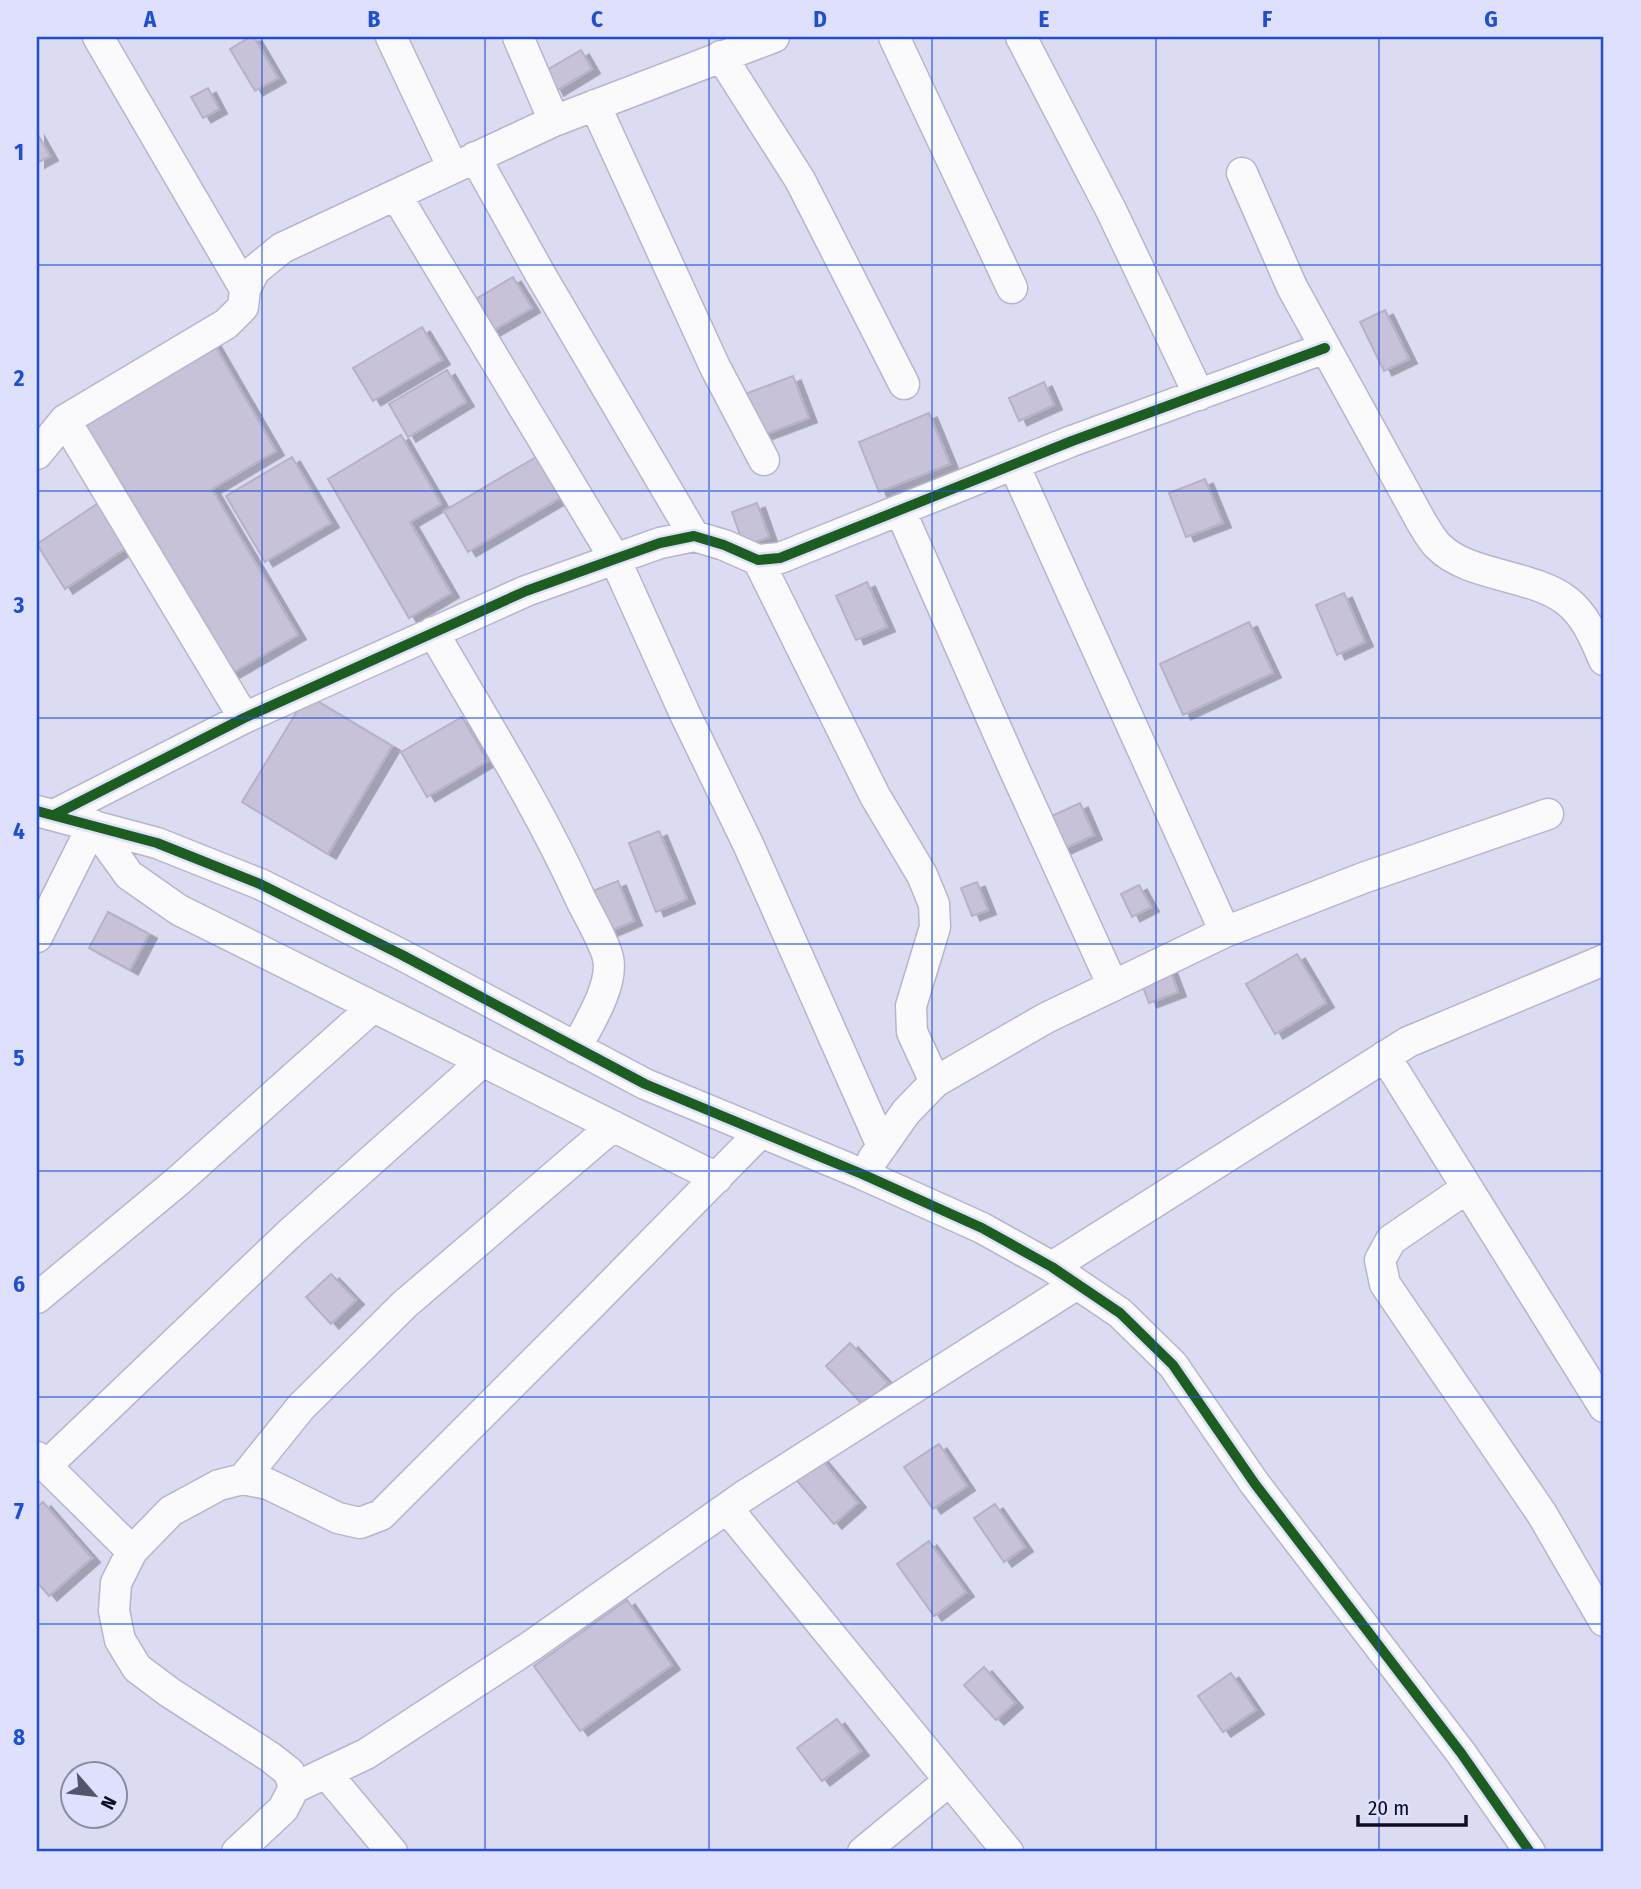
<svg xmlns="http://www.w3.org/2000/svg" width="1641" height="1889" viewBox="0 0 1641 1889" font-family="'Fira Sans Condensed',sans-serif">
<style>
.building{fill:#c8c2d9;stroke:#b7b1c8;stroke-width:2;filter:url(#shadow)}
.lines{fill:none;stroke-linecap:round;stroke-linejoin:round}
.street-casing{stroke:#b6b5cd;stroke-width:33}
.street{stroke:#fafafd;stroke-width:30}
.cycleway-casing{stroke:#dfe0fd;stroke-width:15}
.cycleway{stroke:#1b5e20;stroke-width:10}
.grid{fill:none;stroke:#1d4ed8;stroke-width:2;stroke-opacity:0.55}
.neatline{fill:none;stroke:#1d4ed8;stroke-width:2.5}
.grid-label{font-size:23px;text-anchor:middle;font-weight:bold;fill:#1d4ed8}
</style>
<defs>
<filter id="shadow"><feDropShadow dx="8" dy="4.5" stdDeviation="0" flood-color="#0004"/></filter>
</defs>
<rect width="100%" height="100%" fill="#dbdbf2"/>
<path class="building" d="M 250,37 L 254,37 L 278,78 L 255,91 L 230,49 Z
M 581,50 L 592,69 L 556,91 L 545,71 Z
M 208,88 L 219,109 L 203,118 L 191,97 Z
M 37,133 L 50,156 L 37,163 Z
M 513,277 L 532,308 L 489,333 L 471,302 Z
M 1385,310 L 1409,359 L 1384,371 L 1360,322 Z
M 422,327 L 442,360 L 373,401 L 353,368 Z
M 213,342 L 276,451 L 212,489 L 298,635 L 227,676 L 79,422 Z
M 447,370 L 466,402 L 408,437 L 389,404 Z
M 793,376 L 809,418 L 761,436 L 745,394 Z
M 1044,382 L 1054,405 L 1019,421 L 1009,398 Z
M 929,413 L 950,464 L 879,492 L 859,442 Z
M 401,435 L 441,504 L 410,522 L 451,593 L 409,618 L 328,479 Z
M 292,457 L 331,523 L 265,562 L 226,496 Z
M 536,457 L 560,498 L 468,552 L 444,511 Z
M 1205,479 L 1223,523 L 1186,537 L 1169,493 Z
M 103,500 L 132,544 L 65,589 L 37,544 Z
M 757,503 L 769,537 L 744,546 L 732,512 Z
M 867,582 L 887,627 L 856,640 L 836,596 Z
M 1344,593 L 1365,642 L 1337,655 L 1316,605 Z
M 1249,622 L 1273,673 L 1183,715 L 1160,664 Z
M 307,695 L 392,746 L 328,854 L 242,802 Z
M 462,717 L 488,761 L 427,797 L 401,752 Z
M 1080,803 L 1094,835 L 1059,851 L 1045,819 Z
M 659,831 L 687,899 L 656,912 L 629,843 Z
M 618,881 L 634,921 L 601,935 L 585,894 Z
M 977,882 L 988,910 L 972,916 L 961,888 Z
M 1139,885 L 1151,907 L 1132,917 L 1121,894 Z
M 108,912 L 149,934 L 130,970 L 89,948 Z
M 1297,954 L 1326,1003 L 1275,1034 L 1246,984 Z
M 1169,968 L 1178,992 L 1149,1003 L 1140,979 Z
M 331,1274 L 356,1300 L 331,1324 L 306,1297 Z
M 850,1343 L 888,1383 L 864,1406 L 826,1366 Z
M 939,1444 L 967,1486 L 933,1509 L 904,1467 Z
M 818,1455 L 858,1503 L 834,1524 L 793,1476 Z
M 43,1502 L 92,1558 L 49,1596 L 37,1582 L 37,1507 Z
M 995,1504 L 1025,1547 L 1004,1562 L 974,1518 Z
M 929,1541 L 966,1592 L 934,1616 L 897,1564 Z
M 627,1600 L 672,1665 L 580,1731 L 534,1666 Z
M 984,1667 L 1015,1703 L 996,1720 L 964,1685 Z
M 1231,1673 L 1256,1710 L 1223,1732 L 1198,1696 Z
M 837,1719 L 861,1751 L 822,1781 L 797,1748 Z"/>
<g class="lines">
<g class="street-casing">
<path id="street" d="M 98,37 L 245,289
M 391,37 L 453,168
M 518,37 L 554,121
M 894,37 L 1012,288
M 1021,37 L 1111,210 L 1199,395
M 721,56 L 800,180 L 904,384
M 595,105 L 715,367 L 764,460
M 475,157 L 539,272 L 694,536
M 1242,173 L 1292,287 L 1422,523 C 1427,531 1432,540 1438,546 C 1468,577 1533,574 1567,601 C 1586,616 1595,639 1604,660
M 396,195 L 615,559 L 685,714 L 748,844 L 882,1146
M 65,420 L 244,718
M 37,454 L 65,420 L 226,324 L 243,307 L 245,289 L 255,270 L 282,248 L 554,121 L 774,37
M 1014,465 L 1225,932
M 900,510 L 1011,762 L 1113,986
M 758,560 L 875,796 L 922,875 L 934,904 L 935,927 L 911,1006 L 912,1032 L 935,1082
M 433,632 C 484,720 539,807 581,900 C 589,916 605,943 608,958 C 614,985 588,1025 576,1048
M 37,811 L 157,843 L 260,884 L 402,955 L 645,1084 L 862,1174 L 982,1228 L 1052,1267 L 1120,1313 L 1173,1365 L 1255,1484 L 1461,1753 L 1530,1852
M 54,815 L 244,718 L 526,591 L 615,559 L 660,543 L 694,536 L 724,545 L 758,560 L 780,558 L 1072,441 L 1325,348
M 37,937 L 93,825 L 129,875 L 179,910 L 717,1178
M 1385,1056 L 1604,1407
M 873,1159 L 906,1112 L 935,1082 L 1046,1018 L 1225,932 L 1363,878 L 1548,814
M 1467,1188 L 1391,1240 L 1380,1260 L 1385,1284 L 1542,1514 L 1604,1621
M 1052,1267 L 1408,1042 L 1604,960
M 37,1298 L 178,1181 L 373,1007
M 37,1457 L 132,1551
M 46,1466 L 288,1235 L 483,1061
M 243,1479 L 301,1407 L 405,1304 L 613,1126
M 727,1508 L 1008,1852
M 326,1773 L 392,1852
M 294,1788 L 366,1754 L 531,1646 L 744,1496 L 1077,1284
M 237,1852 L 283,1809 L 294,1788 L 289,1772 L 270,1757 L 169,1692 L 137,1668 L 120,1640 L 114,1611 L 116,1583 L 132,1551 L 171,1511 L 219,1485 L 243,1479 L 268,1484 L 338,1518 L 360,1523 L 381,1515 L 591,1305 L 761,1132
M 863,1852 L 949,1781"/>
</g>
<use href="#street" class="street"/>
<g class="cycleway-casing">
<path id="cycleway" d="M 37,811 L 157,843 L 260,884 L 402,955 L 645,1084 L 862,1174 L 982,1228 L 1052,1267 L 1120,1313 L 1173,1365 L 1255,1484 L 1461,1753 L 1530,1852
M 54,815 L 244,718 L 526,591 L 615,559 L 660,543 L 694,536 L 724,545 L 758,560 L 780,558 L 1072,441 L 1325,348"/>
</g>
<use href="#cycleway" class="cycleway"/>
</g>
<path class="grid" d="M 262,37 L 262,1852M 485,37 L 485,1852M 709,37 L 709,1852M 932,37 L 932,1852M 1156,37 L 1156,1852M 1379,37 L 1379,1852M 37,265 L 1604,265M 37,491 L 1604,491M 37,718 L 1604,718M 37,944 L 1604,944M 37,1171 L 1604,1171M 37,1397 L 1604,1397M 37,1624 L 1604,1624"/>
<rect width="1641" height="1889" fill="none" stroke="#dfe0fd" stroke-width="77"/>
<g transform="translate(94 1795) rotate(118)"><circle r="33" fill="#dfe0fd" stroke="#8b8ba6" stroke-width="2"/>
<path d="M0-5L12 26L0 18L-12 26Z" fill="#56546c"/>
<text y="-10" font-size="19" font-weight="bold" text-anchor="middle" fill="#0e0c24">N</text>
</g>
<path d="M1358 1815v10h108v-10" fill="none" stroke="#0e0c24" stroke-width="3.5"/>
<text x="1368" y="1815" font-size="21" fill="#0e0c24" stroke="#dfe0fd" stroke-width="5" paint-order="stroke">20 m</text>
<rect x="38" y="38" width="1564" height="1812" class="neatline"/>
<g class="grid-label">
<text x="150" y="27">A</text>
<text x="374" y="27">B</text>
<text x="597" y="27">C</text>
<text x="820" y="27">D</text>
<text x="1044" y="27">E</text>
<text x="1267" y="27">F</text>
<text x="1491" y="27">G</text>
<text x="19" y="160">1</text>
<text x="19" y="386">2</text>
<text x="19" y="613">3</text>
<text x="19" y="839">4</text>
<text x="19" y="1066">5</text>
<text x="19" y="1292">6</text>
<text x="19" y="1519">7</text>
<text x="19" y="1745">8</text>
</g>
</svg>
